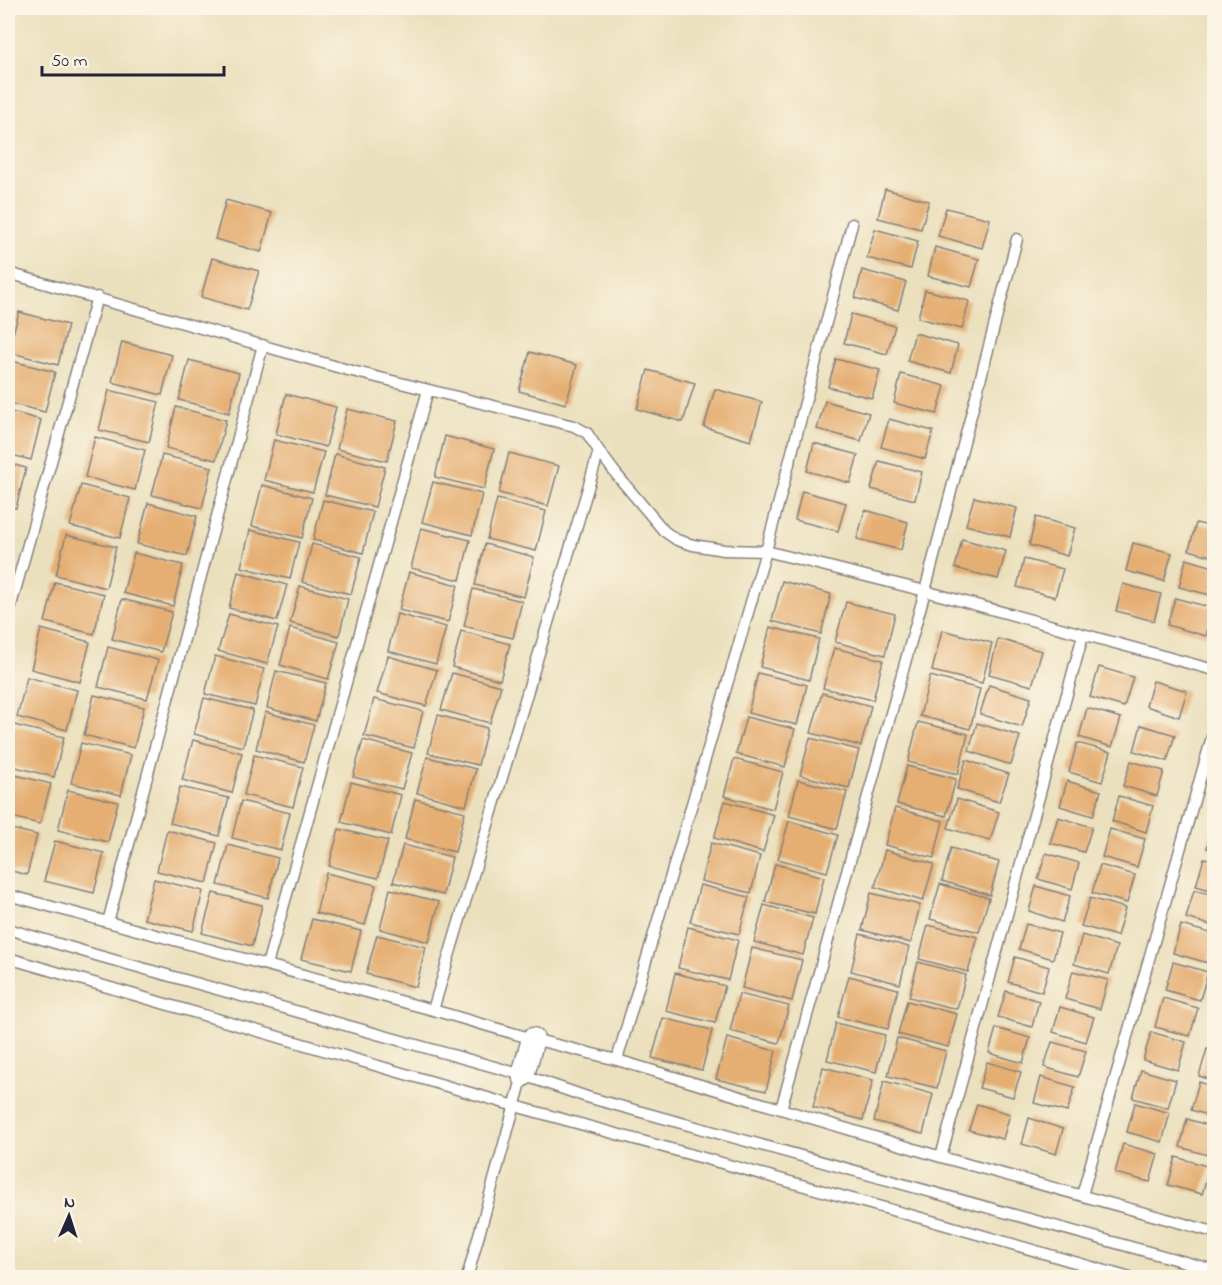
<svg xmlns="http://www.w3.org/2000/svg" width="1222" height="1285" viewBox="0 0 1222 1285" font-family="'Indie Flower',sans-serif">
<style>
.building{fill:#e5af73}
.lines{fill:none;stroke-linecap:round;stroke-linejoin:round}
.lane-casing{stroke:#86817c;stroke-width:13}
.street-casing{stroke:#86817c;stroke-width:25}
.lane{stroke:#fff;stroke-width:10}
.street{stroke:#fff;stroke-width:22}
</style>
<rect width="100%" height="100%" fill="#fcf5e5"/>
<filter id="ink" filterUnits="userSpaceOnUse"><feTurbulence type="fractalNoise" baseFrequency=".0167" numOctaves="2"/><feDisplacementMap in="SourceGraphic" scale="12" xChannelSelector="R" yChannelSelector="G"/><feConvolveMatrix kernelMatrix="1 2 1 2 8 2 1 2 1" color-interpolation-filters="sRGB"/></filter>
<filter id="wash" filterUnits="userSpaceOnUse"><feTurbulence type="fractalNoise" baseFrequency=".008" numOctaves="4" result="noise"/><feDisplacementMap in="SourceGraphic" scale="24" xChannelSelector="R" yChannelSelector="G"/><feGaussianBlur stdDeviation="1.35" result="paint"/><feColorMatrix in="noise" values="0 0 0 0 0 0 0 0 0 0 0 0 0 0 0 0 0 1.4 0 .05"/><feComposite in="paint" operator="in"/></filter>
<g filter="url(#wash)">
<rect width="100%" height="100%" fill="#ebe0bd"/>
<g id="blocks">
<path class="building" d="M 885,189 L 929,201 L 921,229 L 878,218 Z
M 226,200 L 272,213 L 261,252 L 215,239 Z
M 946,208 L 990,219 L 982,248 L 938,236 Z
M 875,229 L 918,241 L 911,269 L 867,258 Z
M 935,247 L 979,259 L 971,287 L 928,276 Z
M 212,258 L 259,271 L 247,310 L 201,297 Z
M 862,270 L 906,282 L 898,310 L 855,298 Z
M 925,290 L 969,301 L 962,329 L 918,318 Z
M 19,312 L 68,325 L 58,365 L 8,352 Z
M 851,314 L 895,326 L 887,354 L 844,343 Z
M 915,333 L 958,345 L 951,373 L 907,361 Z
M 122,342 L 172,355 L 162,395 L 112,382 Z
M 530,352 L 577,365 L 566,404 L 519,391 Z
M 836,359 L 880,370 L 872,398 L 828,387 Z
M 8,360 L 55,372 L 45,412 L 8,403 Z
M 189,360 L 239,373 L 229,413 L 179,400 Z
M 648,370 L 695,383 L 683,422 L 637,409 Z
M 901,374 L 945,386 L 937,414 L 894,403 Z
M 715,389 L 762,402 L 751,441 L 704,427 Z
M 109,390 L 159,402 L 149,442 L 99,430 Z
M 286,394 L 336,407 L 326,447 L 276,434 Z
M 825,401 L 869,413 L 861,441 L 817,429 Z
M 176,407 L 226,420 L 216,460 L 166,448 Z
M 347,409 L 397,421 L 387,461 L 337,449 Z
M 8,411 L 41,420 L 31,460 L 8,454 Z
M 889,419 L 933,431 L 925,459 L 881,447 Z
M 445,436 L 494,449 L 484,489 L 435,477 Z
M 95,437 L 145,450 L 135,490 L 85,477 Z
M 274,440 L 324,452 L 313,492 L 264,480 Z
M 814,443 L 858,455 L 850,483 L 807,471 Z
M 509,453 L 559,466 L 548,506 L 499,493 Z
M 335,454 L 385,467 L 375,507 L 325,495 Z
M 162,455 L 212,467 L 202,508 L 152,495 Z
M 879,461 L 922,472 L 915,500 L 871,489 Z
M 8,463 L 26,468 L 16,508 L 8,506 Z
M 433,482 L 482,494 L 472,535 L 422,522 Z
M 81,485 L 130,498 L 120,538 L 70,526 Z
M 262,485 L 312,498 L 302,538 L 252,526 Z
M 802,491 L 846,503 L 838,531 L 795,520 Z
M 974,497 L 1017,508 L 1010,537 L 966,525 Z
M 497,499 L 546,511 L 536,551 L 487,539 Z
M 323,500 L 373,512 L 363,553 L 313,540 Z
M 148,503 L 197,516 L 187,556 L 137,544 Z
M 865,510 L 908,522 L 901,550 L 857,539 Z
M 1036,517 L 1075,528 L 1067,556 L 1029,545 Z
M 1196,523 L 1214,527 L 1214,557 L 1189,550 Z
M 421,528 L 470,540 L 460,580 L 411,568 Z
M 250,530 L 299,542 L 290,579 L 241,567 Z
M 66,535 L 116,547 L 106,588 L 56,575 Z
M 962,539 L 1006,551 L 998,579 L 955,568 Z
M 1133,543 L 1172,553 L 1164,581 L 1126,571 Z
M 312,544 L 361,557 L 351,594 L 302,582 Z
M 485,544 L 534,557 L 524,597 L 475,585 Z
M 134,553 L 183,565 L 173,606 L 123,593 Z
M 1024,559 L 1063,569 L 1055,597 L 1017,587 Z
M 1186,559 L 1214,567 L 1214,596 L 1179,587 Z
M 238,572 L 287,585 L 277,621 L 229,608 Z
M 409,572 L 458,585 L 448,622 L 399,610 Z
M 782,581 L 831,594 L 821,634 L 772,621 Z
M 55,582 L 104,594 L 94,634 L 45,622 Z
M 1123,584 L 1161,594 L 1154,621 L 1116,611 Z
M 300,586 L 348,599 L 339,636 L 290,623 Z
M 473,589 L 522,601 L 513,638 L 464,626 Z
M 1175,598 L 1213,608 L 1206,636 L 1167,625 Z
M 122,599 L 172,612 L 161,652 L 112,639 Z
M 846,602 L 895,614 L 885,655 L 835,642 Z
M 229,614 L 278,627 L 267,664 L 218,651 Z
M 397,614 L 446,627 L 436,664 L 388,651 Z
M 770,627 L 819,639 L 809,680 L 760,667 Z
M 290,628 L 339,642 L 328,679 L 280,665 Z
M 41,629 L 90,642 L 80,682 L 31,669 Z
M 942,630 L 992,643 L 982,683 L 932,671 Z
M 461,631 L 510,644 L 500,680 L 452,667 Z
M 998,639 L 1042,651 L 1032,686 L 989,674 Z
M 108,647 L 158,660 L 147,699 L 98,687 Z
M 834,648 L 883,660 L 873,700 L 823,688 Z
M 215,656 L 264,669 L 255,706 L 205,694 Z
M 388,656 L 437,670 L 426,706 L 377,693 Z
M 1099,667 L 1133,677 L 1124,707 L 1090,697 Z
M 276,671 L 326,683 L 316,721 L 267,708 Z
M 452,673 L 501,686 L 490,723 L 441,710 Z
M 758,673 L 807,685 L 797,725 L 748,713 Z
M 930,676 L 980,689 L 970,729 L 920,716 Z
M 27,677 L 77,690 L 67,730 L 17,717 Z
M 1153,681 L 1187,691 L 1179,717 L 1146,706 Z
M 989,685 L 1031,698 L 1022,727 L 980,714 Z
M 822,693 L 871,706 L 861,746 L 811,733 Z
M 94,695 L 144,707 L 134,748 L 84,735 Z
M 204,698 L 253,710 L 243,747 L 194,734 Z
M 374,699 L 423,711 L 414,748 L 364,736 Z
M 1087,708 L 1121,718 L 1112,747 L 1079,737 Z
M 265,712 L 314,725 L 304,762 L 256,749 Z
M 438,715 L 487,728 L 478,765 L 428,753 Z
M 746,717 L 795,729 L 785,767 L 736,754 Z
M 918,722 L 968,734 L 958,774 L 908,762 Z
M 977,723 L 1020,736 L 1011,765 L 969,751 Z
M 14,725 L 64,737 L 54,777 L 8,765 L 8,751 Z
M 1141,725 L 1175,735 L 1167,761 L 1134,751 Z
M 810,738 L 859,750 L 849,788 L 800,775 Z
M 193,740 L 242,753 L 232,793 L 182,780 Z
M 363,740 L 412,753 L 402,789 L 353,777 Z
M 81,743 L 131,755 L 121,795 L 71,783 Z
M 1077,743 L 1111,752 L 1102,782 L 1069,772 Z
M 254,755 L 303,767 L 293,807 L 244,795 Z
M 427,757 L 476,769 L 466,806 L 417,793 Z
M 734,759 L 783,772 L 773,809 L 724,796 Z
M 966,760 L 1009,774 L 999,802 L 957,789 Z
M 1131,761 L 1164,771 L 1157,796 L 1123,786 Z
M 907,766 L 956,779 L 946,816 L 897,804 Z
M 8,773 L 51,784 L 40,824 L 8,816 Z
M 798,780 L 847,792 L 837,829 L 789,816 Z
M 1067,781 L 1101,791 L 1093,816 L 1060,806 Z
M 351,782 L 401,795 L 391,835 L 341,822 Z
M 180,787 L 229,798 L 219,836 L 170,823 Z
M 68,790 L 118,802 L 108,842 L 58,830 Z
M 1119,796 L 1153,806 L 1146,832 L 1112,821 Z
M 415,799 L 465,812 L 455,852 L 405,839 Z
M 957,799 L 999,812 L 990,841 L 948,828 Z
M 241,801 L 290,813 L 281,850 L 232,838 Z
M 725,801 L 774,815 L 763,852 L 714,838 Z
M 895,808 L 943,821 L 934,858 L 885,845 Z
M 1058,817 L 1092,827 L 1084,852 L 1050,843 Z
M 789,821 L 838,835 L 827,872 L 778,859 Z
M 1214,823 L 1214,850 L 1207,848 Z
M 8,828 L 37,835 L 27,875 L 8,870 Z
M 339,829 L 388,841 L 378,878 L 329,866 Z
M 1110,829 L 1145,839 L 1137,867 L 1102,857 Z
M 167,830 L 217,843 L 207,883 L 157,871 Z
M 55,841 L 104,853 L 94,893 L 44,881 Z
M 711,843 L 760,856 L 751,893 L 701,881 Z
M 228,845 L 278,858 L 268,898 L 218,885 Z
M 403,845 L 452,857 L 443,895 L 393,882 Z
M 951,848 L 999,862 L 990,895 L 942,881 Z
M 885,850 L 934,864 L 923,901 L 875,887 Z
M 1046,853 L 1079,863 L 1072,889 L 1038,879 Z
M 1204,858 L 1214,860 L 1214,891 L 1196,886 Z
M 775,864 L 824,877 L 815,914 L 765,902 Z
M 1100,865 L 1135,875 L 1127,903 L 1092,893 Z
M 326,873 L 376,885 L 365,925 L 316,913 Z
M 154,879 L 203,891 L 193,931 L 144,919 Z
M 940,884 L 989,898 L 979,932 L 930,919 Z
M 700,885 L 749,897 L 739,934 L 690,922 Z
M 1036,886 L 1070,896 L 1062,922 L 1029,911 Z
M 390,889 L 439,902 L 429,942 L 380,929 Z
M 1194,890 L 1214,895 L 1214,926 L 1186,918 Z
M 213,893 L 262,905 L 252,946 L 202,933 Z
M 871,893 L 920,905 L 911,943 L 862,930 Z
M 1090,898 L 1125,908 L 1117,936 L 1081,926 Z
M 764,905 L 813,918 L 803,955 L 754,942 Z
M 312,919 L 361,931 L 351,971 L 301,959 Z
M 1026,924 L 1060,933 L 1053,959 L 1019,949 Z
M 928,925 L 978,937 L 968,972 L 919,959 Z
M 1181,925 L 1214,934 L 1214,941 L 1208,963 L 1173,953 Z
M 688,927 L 738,940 L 728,980 L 678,968 Z
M 860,934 L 909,947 L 900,984 L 851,971 Z
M 377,935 L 426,947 L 416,987 L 366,974 Z
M 1082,935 L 1117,946 L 1109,974 L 1074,964 Z
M 752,948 L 802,960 L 792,1001 L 742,988 Z
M 1015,957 L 1049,967 L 1042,992 L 1008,982 Z
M 918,962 L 966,975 L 957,1009 L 909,997 Z
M 1173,962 L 1208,972 L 1200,1000 L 1165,990 Z
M 1073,971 L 1108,980 L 1100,1009 L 1065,999 Z
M 675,973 L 725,986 L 715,1023 L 666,1011 Z
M 849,976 L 898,989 L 888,1029 L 838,1017 Z
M 1006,991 L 1039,1001 L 1032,1027 L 998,1017 Z
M 739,994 L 789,1006 L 779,1043 L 730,1031 Z
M 1163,998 L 1198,1008 L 1190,1036 L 1155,1027 Z
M 907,1001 L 957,1014 L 948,1047 L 898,1034 Z
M 1060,1007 L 1094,1017 L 1086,1042 L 1053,1032 Z
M 663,1018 L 712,1030 L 702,1070 L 652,1058 Z
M 836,1023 L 885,1035 L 876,1072 L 827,1060 Z
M 996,1028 L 1030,1038 L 1023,1063 L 989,1053 Z
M 1151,1032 L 1186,1042 L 1178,1070 L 1143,1060 Z
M 727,1038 L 776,1051 L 766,1091 L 716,1079 Z
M 897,1038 L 946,1051 L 937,1088 L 888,1076 Z
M 1052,1042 L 1086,1051 L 1078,1077 L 1044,1067 Z
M 1207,1049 L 1214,1051 L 1214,1081 L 1199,1076 Z
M 987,1062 L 1021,1072 L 1013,1097 L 979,1088 Z
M 823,1067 L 873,1080 L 863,1120 L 813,1107 Z
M 1141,1070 L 1176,1080 L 1168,1108 L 1133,1098 Z
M 1041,1077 L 1075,1087 L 1067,1112 L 1034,1103 Z
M 884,1081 L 933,1094 L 923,1134 L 874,1121 Z
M 1199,1082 L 1214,1087 L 1214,1117 L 1191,1110 Z
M 1135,1103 L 1170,1113 L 1162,1142 L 1127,1132 Z
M 977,1104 L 1010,1114 L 1003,1139 L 969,1130 Z
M 1029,1118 L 1063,1129 L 1056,1154 L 1022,1144 Z
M 1187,1119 L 1214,1127 L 1214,1157 L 1180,1147 Z
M 1123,1144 L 1158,1154 L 1150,1182 L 1115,1173 Z
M 1176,1157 L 1210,1167 L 1202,1194 L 1168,1185 Z"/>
</g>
</g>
<g filter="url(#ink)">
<use href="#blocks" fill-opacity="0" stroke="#86817c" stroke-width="1.5"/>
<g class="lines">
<g class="lane-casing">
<path id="lane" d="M 852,224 L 766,551 L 925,591 L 1214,670
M 8,273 L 348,370 L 574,426 L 587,433 L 599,451 L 616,474 L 664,531 L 677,540 L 693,545 L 724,550 L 766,551 L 617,1060
M 8,616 L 97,297
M 8,895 L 433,1010 L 533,1039 L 617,1060 L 941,1157 L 1214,1232
M 108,922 L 263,345
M 8,929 L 99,956 L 523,1075 L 587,1097 L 1214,1270
M 8,958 L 515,1106 L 939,1223 L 1130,1278
M 267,965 L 428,390
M 433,1010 L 599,451
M 781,1109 L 925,591 L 1017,239
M 941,1157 L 1083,635
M 1082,1195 L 1214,730
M 467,1278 L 523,1075"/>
</g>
<g class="street-casing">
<path id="street" d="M 523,1075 L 533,1039"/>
</g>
<use href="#lane" class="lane"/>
<use href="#street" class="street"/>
</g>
</g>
<rect width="1222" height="1285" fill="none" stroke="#fcf5e5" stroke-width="30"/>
<g transform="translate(69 1216) rotate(3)" stroke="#fcf5e5" stroke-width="4.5" paint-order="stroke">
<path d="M0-4.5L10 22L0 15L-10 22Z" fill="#22223b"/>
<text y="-9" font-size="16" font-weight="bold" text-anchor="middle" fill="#22223b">N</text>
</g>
<path d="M42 66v9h182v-9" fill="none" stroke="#22223b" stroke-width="3"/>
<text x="51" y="66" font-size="18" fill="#22223b" stroke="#fcf5e5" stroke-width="4.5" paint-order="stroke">50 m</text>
</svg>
